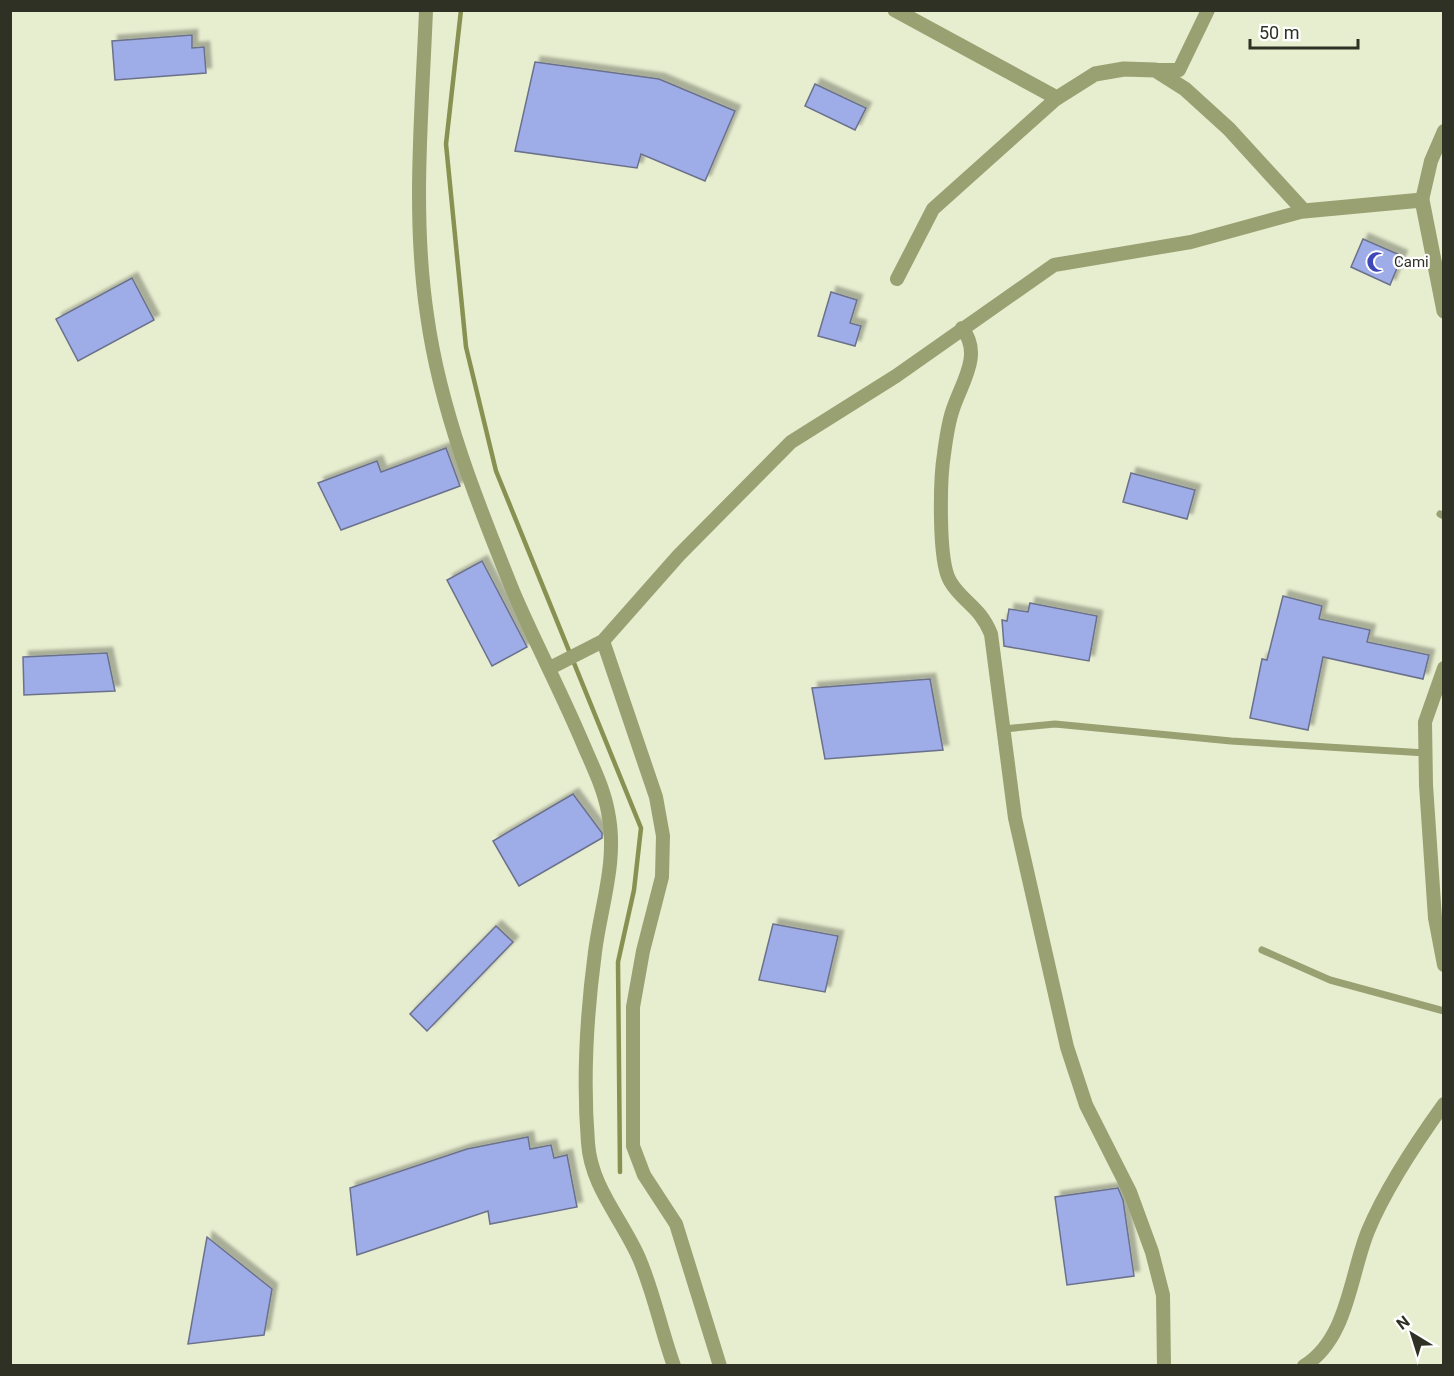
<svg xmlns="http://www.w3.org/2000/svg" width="1454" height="1376" viewBox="0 0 1454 1376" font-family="Roboto,sans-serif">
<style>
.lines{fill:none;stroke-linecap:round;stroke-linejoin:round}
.stream{stroke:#889152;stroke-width:4.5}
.building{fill:#9eace7;stroke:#6b718b;stroke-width:1.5;filter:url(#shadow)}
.service{stroke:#99a071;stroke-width:7}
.minor{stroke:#99a071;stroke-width:14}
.tertiary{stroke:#99a071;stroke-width:15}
.labels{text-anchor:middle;stroke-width:4.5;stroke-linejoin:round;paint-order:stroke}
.poi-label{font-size:15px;fill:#2f3125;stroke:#fff;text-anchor:start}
</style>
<defs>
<filter id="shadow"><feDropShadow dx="5.5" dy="-5.5" stdDeviation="1.5" flood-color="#0004"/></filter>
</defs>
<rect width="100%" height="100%" fill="#e7edcf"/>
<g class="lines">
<path class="stream" d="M 461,10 L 446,144 L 466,347 L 496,471 L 641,828 L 634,890 L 618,962 L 620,1172"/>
</g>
<path class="building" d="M 192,35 L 192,48 L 204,47 L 206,73 L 115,80 L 112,41 Z
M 535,62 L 659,79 L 735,111 L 705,181 L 641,154 L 637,168 L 515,151 Z
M 815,84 L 866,108 L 855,130 L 805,106 Z
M 1363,239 L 1402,256 L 1390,285 L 1351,267 Z
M 132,278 L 154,320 L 78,361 L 56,319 Z
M 831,292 L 857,300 L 850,323 L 861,326 L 855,346 L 818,336 Z
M 446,448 L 460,486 L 341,530 L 318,483 L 377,461 L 381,472 Z
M 1131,473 L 1195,490 L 1187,519 L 1123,502 Z
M 482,561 L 527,647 L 492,666 L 447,580 Z
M 1283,596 L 1322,606 L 1319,619 L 1370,630 L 1367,642 L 1429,655 L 1423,679 L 1323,657 L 1308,730 L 1250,718 L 1262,659 L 1267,660 Z
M 1030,603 L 1097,616 L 1089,661 L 1004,646 L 1002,620 L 1007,621 L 1009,609 L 1028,612 Z
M 107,653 L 115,691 L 24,695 L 23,657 Z
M 930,679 L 943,750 L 825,759 L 812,688 Z
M 573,794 L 602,833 L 602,838 L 519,886 L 493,841 Z
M 773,924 L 838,936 L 825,992 L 759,980 Z
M 496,926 L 513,942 L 427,1031 L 410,1014 Z
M 528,1137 L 530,1149 L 551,1145 L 554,1158 L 567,1155 L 577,1207 L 490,1224 L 488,1211 L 357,1255 L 350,1188 L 467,1149 Z
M 1118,1188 L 1123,1200 L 1134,1276 L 1067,1285 L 1055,1197 Z
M 207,1237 L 272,1289 L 264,1335 L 188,1344 Z"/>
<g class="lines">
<path class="service" d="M 1440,514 L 1444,516
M 1004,729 L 1055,724 L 1231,741 L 1426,753
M 1262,950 L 1330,980 L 1444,1011"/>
<path class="minor" d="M 426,10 C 422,112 412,214 427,315 C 440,410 477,502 513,591 C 535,643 562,693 584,746 C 593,767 604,789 608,812 C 618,860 601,905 595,952 C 587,1012 583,1082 588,1143 C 591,1187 622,1219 639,1258 C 654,1293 661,1330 674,1366
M 1155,70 L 1179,70 L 1208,10
M 1422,200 L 1431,161 L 1444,131
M 897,279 L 933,209 L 1057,98
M 962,328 C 983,354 962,382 953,409 C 948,423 946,439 944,454 C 940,479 938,561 950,581 C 962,602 980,606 991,634 L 1015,818 L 1067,1047 L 1086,1105 L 1130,1192 L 1152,1252 L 1163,1295 L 1164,1366
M 603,641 L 656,797 L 663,836 L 662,877 L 643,951 L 633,1007 L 633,1146 L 644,1175 L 676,1224 L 720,1366
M 550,668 L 603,641 L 679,555 L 791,442 L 896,376 L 1054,265 L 1191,242 L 1304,211
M 1444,668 L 1425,722 L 1426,785 L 1435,918 L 1444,965
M 1304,1366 C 1348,1339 1350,1275 1368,1231 C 1385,1190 1418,1140 1444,1104"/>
<path class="tertiary" d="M 895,10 L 1057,98 L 1095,74 L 1124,69 L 1155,70 L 1185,89 L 1229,129 L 1304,211 L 1422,200 L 1444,311"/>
</g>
<defs>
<g id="mosque-bare" transform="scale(1.62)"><path d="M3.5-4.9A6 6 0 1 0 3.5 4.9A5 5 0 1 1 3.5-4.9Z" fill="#3e46ba" stroke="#fff" stroke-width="2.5" paint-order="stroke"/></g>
</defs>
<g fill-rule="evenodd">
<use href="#mosque-bare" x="1377" y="262"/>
</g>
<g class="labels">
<g class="poi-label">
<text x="1394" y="267">Cami</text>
</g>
</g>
<rect width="1454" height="1376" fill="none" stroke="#2f3125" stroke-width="24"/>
<g transform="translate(1412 1334) rotate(322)" stroke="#ffffff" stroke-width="4.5" paint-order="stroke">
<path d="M0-4.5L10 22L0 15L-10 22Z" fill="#2f3125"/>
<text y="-9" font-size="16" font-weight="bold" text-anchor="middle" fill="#2f3125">N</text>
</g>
<path d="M1250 39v9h108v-9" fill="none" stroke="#2f3125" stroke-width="3"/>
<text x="1259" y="39" font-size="18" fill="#2f3125" stroke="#ffffff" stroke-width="4.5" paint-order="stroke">50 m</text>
</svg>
